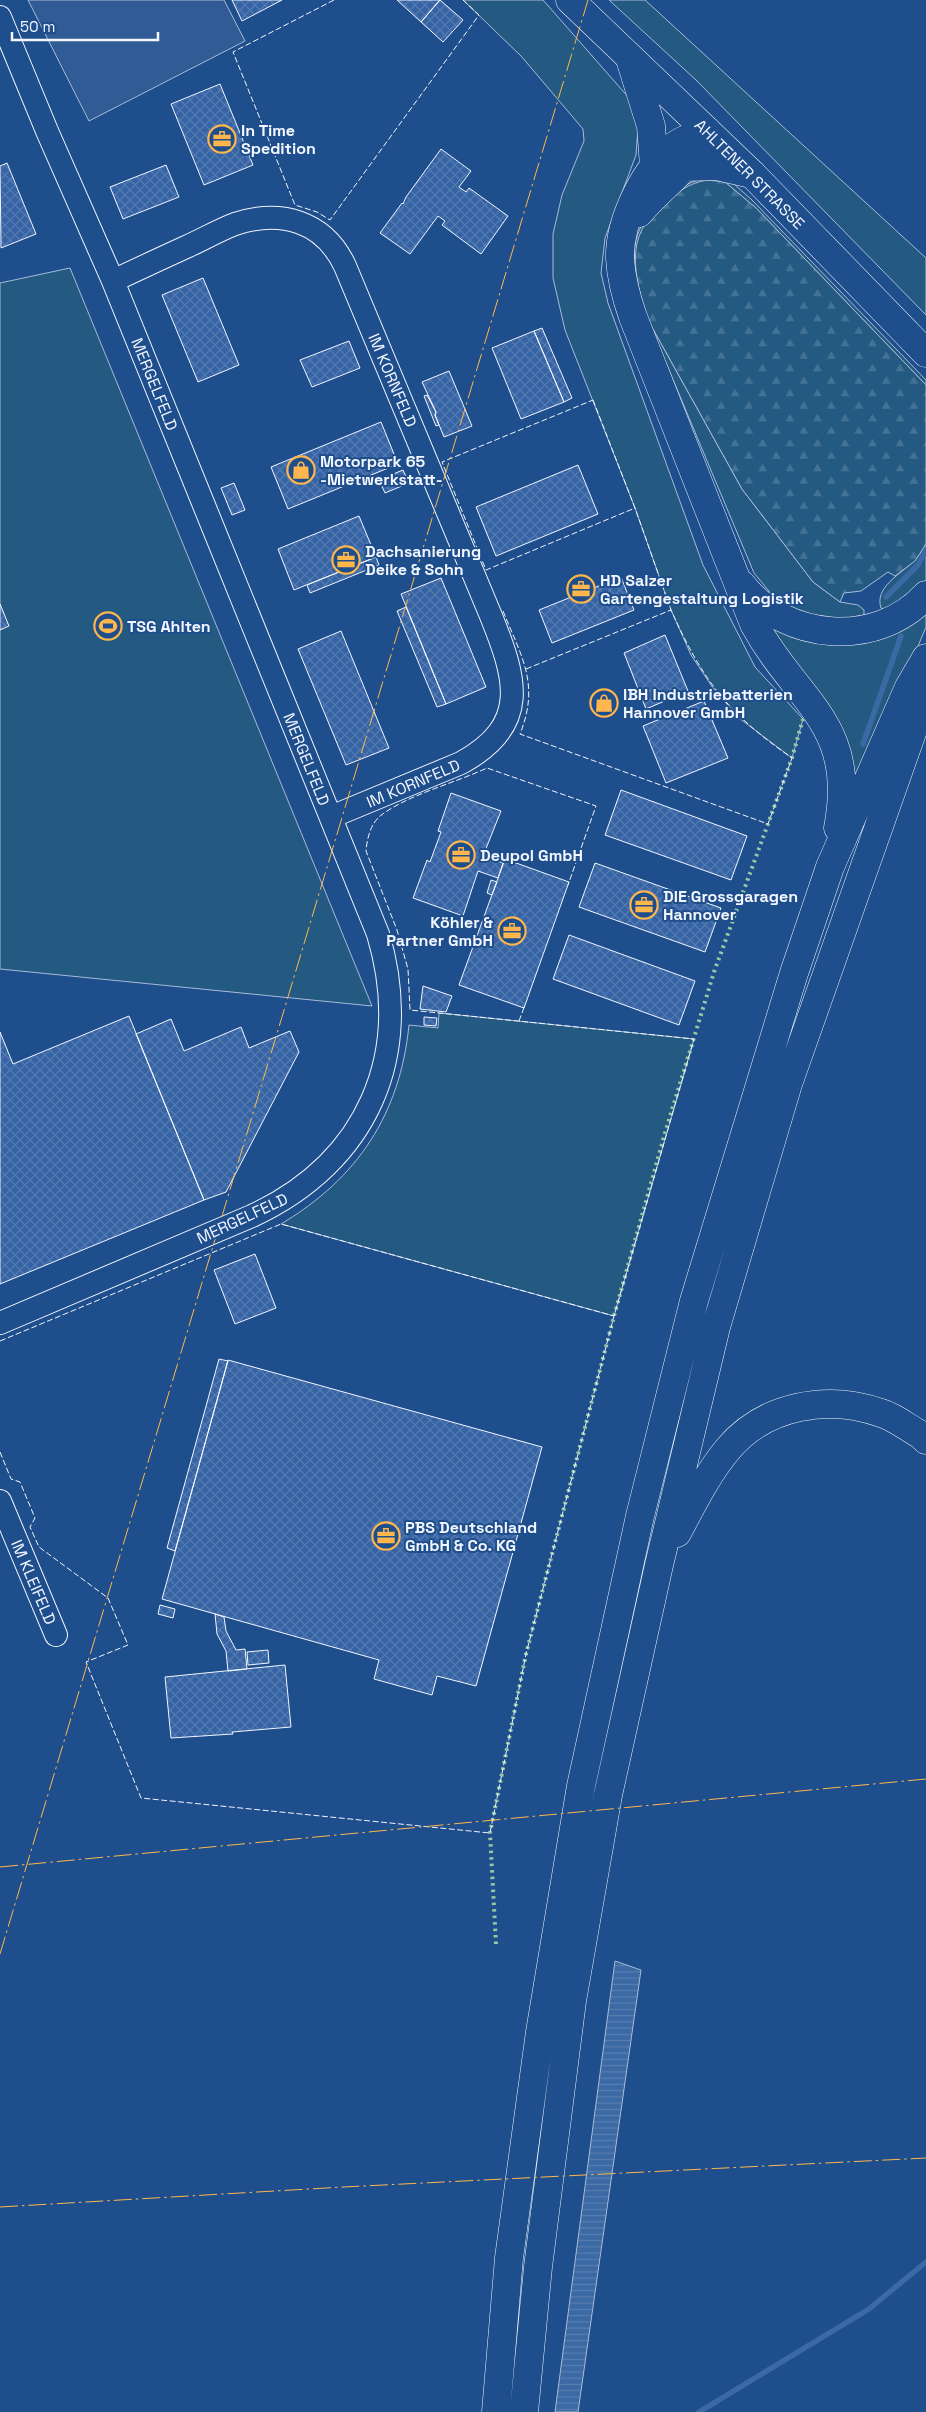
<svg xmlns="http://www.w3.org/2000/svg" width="926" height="2412" viewBox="0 0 926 2412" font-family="'Space Grotesk',sans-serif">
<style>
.green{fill:#245a82;stroke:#a8bbd7}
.forest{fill:url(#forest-firs);stroke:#a8bbd7}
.parking{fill:#305b95;stroke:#a8bbd7}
.water{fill:url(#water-rules);stroke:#a8bbd7}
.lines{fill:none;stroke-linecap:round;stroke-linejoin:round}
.stream{stroke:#3b69a3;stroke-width:5.5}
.building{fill:url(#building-cross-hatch);stroke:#f2f6ff}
.minor-casing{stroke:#f2f6ff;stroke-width:24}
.major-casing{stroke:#f2f6ff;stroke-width:29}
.highway-casing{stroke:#f2f6ff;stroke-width:29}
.minor{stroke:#1f4e8c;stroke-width:22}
.major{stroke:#1f4e8c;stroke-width:28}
.highway{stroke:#1f4e8c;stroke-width:28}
.hedge{stroke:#97c8a6;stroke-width:4;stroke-dasharray:2.5 4;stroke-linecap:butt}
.fence{stroke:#f2f6ff;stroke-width:1;stroke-dasharray:6 2.5;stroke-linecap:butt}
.power{stroke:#ffb74d;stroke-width:1;stroke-dasharray:18 4 2.5 4;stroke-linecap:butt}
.labels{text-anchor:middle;stroke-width:4;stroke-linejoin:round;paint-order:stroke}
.poi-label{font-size:16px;font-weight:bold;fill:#f2f6ff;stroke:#1f4e8c;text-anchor:start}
.street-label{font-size:16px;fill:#f2f6ff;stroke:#1f4e8c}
</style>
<defs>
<pattern id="forest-firs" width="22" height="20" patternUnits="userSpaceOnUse" patternTransform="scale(1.25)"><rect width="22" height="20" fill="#245a82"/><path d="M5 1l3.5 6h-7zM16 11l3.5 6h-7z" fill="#447295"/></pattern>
<pattern id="water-rules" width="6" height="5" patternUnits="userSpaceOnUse" patternTransform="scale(1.25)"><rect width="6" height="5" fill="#3b69a3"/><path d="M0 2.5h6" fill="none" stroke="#587fb1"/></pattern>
<pattern id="building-cross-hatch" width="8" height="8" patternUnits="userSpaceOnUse" patternTransform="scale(1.25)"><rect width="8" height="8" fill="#3563a3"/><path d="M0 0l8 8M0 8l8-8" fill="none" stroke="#537ab1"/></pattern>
</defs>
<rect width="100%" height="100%" fill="#1f4e8c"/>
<path class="green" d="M 463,0 L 543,0 L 630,99 L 638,128 L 636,155 L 605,238 L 601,273 L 608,303 L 703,565 L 755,667 L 803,719 L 792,758 L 739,718 L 713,688 L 691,655 L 671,610 L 635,508 L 565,330 L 553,278 L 553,234 L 562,195 L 584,141 L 583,129 L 521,56 Z
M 609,0 L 645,0 L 926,258 L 926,315 L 696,80 Z
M 716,178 L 734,184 L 752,200 L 926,380 L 926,385 L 756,208 L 726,183 L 648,320 L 742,489 L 813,582 L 840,602 L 858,605 L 864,610 L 864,616 L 849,623 L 797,612 L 773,596 L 754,573 L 648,320 C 639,289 625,253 643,223 C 648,215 659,208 666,202 C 684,185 691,179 716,178 Z
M 70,268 L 372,1006 L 0,969 L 0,283 Z
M 926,544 L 926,583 L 886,610 L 881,608 C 874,587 901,574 914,561 C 919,556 922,550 926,544 Z
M 752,599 L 784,627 L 926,610 L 926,627 L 855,797 L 820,701 Z
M 439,1013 L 694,1039 L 614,1316 L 281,1224 C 358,1178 400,1114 409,1025 L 438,1028 Z"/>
<path class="forest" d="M 708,180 L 725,182 L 756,208 L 926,385 L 926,544 L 915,561 L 895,576 L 888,572 L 861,591 L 844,593 L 840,602 L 813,582 L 742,489 L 648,320 C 639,292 627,253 644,226 C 648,219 657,212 663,206 C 677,192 688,183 708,180 Z"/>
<path class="parking" d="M 28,0 L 224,0 L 245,41 L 89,121 Z"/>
<path class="water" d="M 615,1961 L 641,1970 L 578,2412 L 555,2412 Z"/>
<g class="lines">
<path class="stream" d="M 886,597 L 918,565 L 926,550
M 863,744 L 901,636
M 699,2412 L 869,2309 L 926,2262"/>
</g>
<path class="building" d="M 232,0 L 282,0 L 242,21 Z
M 397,0 L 440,0 L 421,22 Z
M 440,0 L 463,20 L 443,42 L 421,22 Z
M 220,84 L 253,165 L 204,185 L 171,104 Z
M 441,149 L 471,171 L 459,187 L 466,192 L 469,188 L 508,216 L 481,254 L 442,225 L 445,221 L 438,216 L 410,254 L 380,233 L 402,203 L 403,204 L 406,197 Z
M 7,163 L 36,234 L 1,248 L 0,166 Z
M 166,165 L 179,197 L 123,219 L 110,187 Z
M 203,278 L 239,365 L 198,382 L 162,295 Z
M 542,328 L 572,398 L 564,402 L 534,331 Z
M 534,331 L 564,402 L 521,419 L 492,348 Z
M 349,341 L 360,368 L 312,387 L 300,360 Z
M 449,371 L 472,426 L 444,437 L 435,415 L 436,412 L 422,382 Z
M 427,395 L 436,412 L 435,415 L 439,425 L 436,426 L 424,396 Z
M 381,422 L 398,464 L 288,509 L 271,467 Z
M 578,465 L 598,514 L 496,556 L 476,507 Z
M 403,470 L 409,483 L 385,493 L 379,480 Z
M 234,483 L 245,510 L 232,515 L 221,488 Z
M 359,516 L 376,557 L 294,590 L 278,549 Z
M 376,557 L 379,565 L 310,593 L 307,585 Z
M 621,577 L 634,610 L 552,643 L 539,610 Z
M 441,578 L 486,687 L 446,704 L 401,594 Z
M 0,604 L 9,626 L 0,630 Z
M 406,607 L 446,704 L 437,707 L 397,611 Z
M 341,631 L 389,748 L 346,765 L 298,649 Z
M 665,635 L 688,691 L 646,709 L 624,653 Z
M 704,701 L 728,758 L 666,783 L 643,726 Z
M 621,790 L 747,836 L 731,880 L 605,835 Z
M 451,793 L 501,811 L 483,856 L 503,863 L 498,878 L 478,871 L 463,916 L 413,898 L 427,860 L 430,862 L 441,832 L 438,831 Z
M 505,859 L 569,882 L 524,1008 L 459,985 Z
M 595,863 L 721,908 L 705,952 L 579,907 Z
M 491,880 L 497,882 L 492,895 L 487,893 Z
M 569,935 L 695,981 L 679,1025 L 553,979 Z
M 423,986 L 452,996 L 446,1012 L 420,1009 Z
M 129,1016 L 204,1200 L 0,1284 L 0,1032 L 13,1064 Z
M 424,1017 L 437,1018 L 436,1026 L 424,1025 Z
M 171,1019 L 184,1051 L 241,1027 L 249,1048 L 290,1031 L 299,1052 L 226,1192 L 204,1200 L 136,1034 Z
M 255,1254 L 276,1308 L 235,1324 L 214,1270 Z
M 219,1359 L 228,1361 L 175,1551 L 167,1548 Z
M 228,1360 L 542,1447 L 476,1686 L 437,1676 L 432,1695 L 374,1679 L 379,1660 L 162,1599 Z
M 160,1605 L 175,1609 L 173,1618 L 158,1614 Z
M 215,1614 L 224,1617 L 226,1631 L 236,1650 L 245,1649 L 247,1669 L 228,1671 L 226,1651 L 217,1634 Z
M 268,1650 L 269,1663 L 248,1665 L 247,1652 Z
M 285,1665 L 291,1727 L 232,1732 L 233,1734 L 171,1738 L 165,1677 Z"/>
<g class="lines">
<g class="minor-casing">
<path id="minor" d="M 0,17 L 47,131 L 113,281 L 378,934 C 414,1055 368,1162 252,1216 L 0,1323
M 113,281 C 138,269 162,258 186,247 C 202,240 219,230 235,224 C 281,209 324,221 345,266 L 491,616 C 516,678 531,725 461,763 L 331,817
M 0,1501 L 56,1635"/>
</g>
<g class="major-casing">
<path id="major" d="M 570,0 L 752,174 L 926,353"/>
</g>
<g class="highway-casing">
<path id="highway" d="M 630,59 L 651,126 L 654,166
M 707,131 C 693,136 678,141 667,152 C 642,175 619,223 620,258 C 621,279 626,297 633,317 L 754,624 C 797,703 858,723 838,828
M 686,167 L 717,166 L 752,174
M 639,213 C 663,184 695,166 707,131
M 742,585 C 785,641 877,649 926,595
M 677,1533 C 692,1505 707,1474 728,1449 C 765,1405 828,1394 881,1413 C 895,1417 908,1428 921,1435 L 926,1440
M 496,2412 L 509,2258 L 540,2032 L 581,1786 L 640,1516 L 694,1301 L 794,973 L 830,867 L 909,687 L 926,658
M 524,2412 L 538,2267 L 572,2001 L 608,1795 L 659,1565 L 716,1327 L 788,1084 L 926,693"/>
</g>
<use href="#minor" class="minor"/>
<use href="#major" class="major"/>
<use href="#highway" class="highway"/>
<path class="hedge" d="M 496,1944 L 490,1833 L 526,1654 L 614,1316 L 665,1133 L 714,972 L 792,758 L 803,719"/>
<path class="fence" d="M 334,0 L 233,52 L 295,205 L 317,212 L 330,220 L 479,15 L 463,0
M 593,400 L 635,508 L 486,570 L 442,462 Z
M 503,611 C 522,658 540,684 520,734 L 768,824 L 792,758 C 727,713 703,681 671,610
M 526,669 L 671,610 L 635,508
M 519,1021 L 525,1005
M 0,1341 L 281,1224 L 614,1316 L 694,1039 L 410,1010 L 408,969 L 397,930 L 366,851 C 367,839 370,825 380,816 C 407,795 455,783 487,768 L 596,806 L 568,885
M 0,1452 L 11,1479 L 20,1482 L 35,1518 L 30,1527 L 39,1547 L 108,1598 L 128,1645 L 86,1662 L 141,1798 L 490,1833 L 526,1654 L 614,1316"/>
<path class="power" d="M 0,1867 L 926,1779
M 0,1954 L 588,0
M 0,2207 L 343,2187 L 926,2158"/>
</g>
<defs>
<g id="office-ring" transform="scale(1.4375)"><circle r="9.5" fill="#1f4e8c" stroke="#ffb74d" stroke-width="1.5"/><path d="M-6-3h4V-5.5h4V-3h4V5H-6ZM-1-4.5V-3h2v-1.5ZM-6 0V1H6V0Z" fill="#ffb74d"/></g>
<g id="shop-ring" transform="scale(1.4375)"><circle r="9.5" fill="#1f4e8c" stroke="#ffb74d" stroke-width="1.5"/><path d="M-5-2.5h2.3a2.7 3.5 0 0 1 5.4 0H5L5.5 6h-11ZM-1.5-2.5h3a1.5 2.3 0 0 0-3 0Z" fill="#ffb74d"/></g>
<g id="stadium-ring" transform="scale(1.4375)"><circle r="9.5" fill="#1f4e8c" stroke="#ffb74d" stroke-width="1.5"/><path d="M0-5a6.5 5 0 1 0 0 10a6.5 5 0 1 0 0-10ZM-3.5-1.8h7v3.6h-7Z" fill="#ffb74d"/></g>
</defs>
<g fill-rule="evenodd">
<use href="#office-ring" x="222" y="139"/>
<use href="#shop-ring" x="301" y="470"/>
<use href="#office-ring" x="346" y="560"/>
<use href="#office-ring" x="581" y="589"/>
<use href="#stadium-ring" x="108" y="626"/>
<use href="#shop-ring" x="604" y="703"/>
<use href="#office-ring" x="461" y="855"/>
<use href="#office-ring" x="644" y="905"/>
<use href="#office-ring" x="512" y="931"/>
<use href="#office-ring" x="386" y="1536"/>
</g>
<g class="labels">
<g class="poi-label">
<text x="241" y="136">In Time<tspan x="241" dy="18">Spedition</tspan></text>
<text x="320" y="467">Motorpark 65<tspan x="320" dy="18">-Mietwerkstatt-</tspan></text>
<text x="365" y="557">Dachsanierung<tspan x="365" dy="18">Deike &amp; Sohn</tspan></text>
<text x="600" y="586">HD Salzer<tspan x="600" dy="18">Gartengestaltung Logistik</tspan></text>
<text x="127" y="632">TSG Ahlten</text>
<text x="623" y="700">IBH Industriebatterien<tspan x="623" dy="18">Hannover GmbH</tspan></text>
<text x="480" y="861">Deupol GmbH</text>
<text x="663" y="902">DIE Grossgaragen<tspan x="663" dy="18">Hannover</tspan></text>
<text x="493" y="928" text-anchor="end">Köhler &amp;<tspan x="493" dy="18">Partner GmbH</tspan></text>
<text x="405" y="1533">PBS Deutschland<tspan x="405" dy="18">GmbH &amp; Co. KG</tspan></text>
</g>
<g class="street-label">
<text transform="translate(750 174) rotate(45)" y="6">AHLTENER STRASSE</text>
<text transform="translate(393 380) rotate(67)" y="6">IM KORNFELD</text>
<text transform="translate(155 384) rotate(68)" y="6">MERGELFELD</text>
<text transform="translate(307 759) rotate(68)" y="6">MERGELFELD</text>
<text transform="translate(413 783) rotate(-23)" y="6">IM KORNFELD</text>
<text transform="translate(242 1218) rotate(-25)" y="6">MERGELFELD</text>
<text transform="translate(34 1582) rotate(67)" y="6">IM KLEIFELD</text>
</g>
</g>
<path d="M12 32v8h146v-8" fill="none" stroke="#f2f6ff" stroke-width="2.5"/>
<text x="20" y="32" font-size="15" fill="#f2f6ff" stroke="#1f4e8c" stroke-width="4" paint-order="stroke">50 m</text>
</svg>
